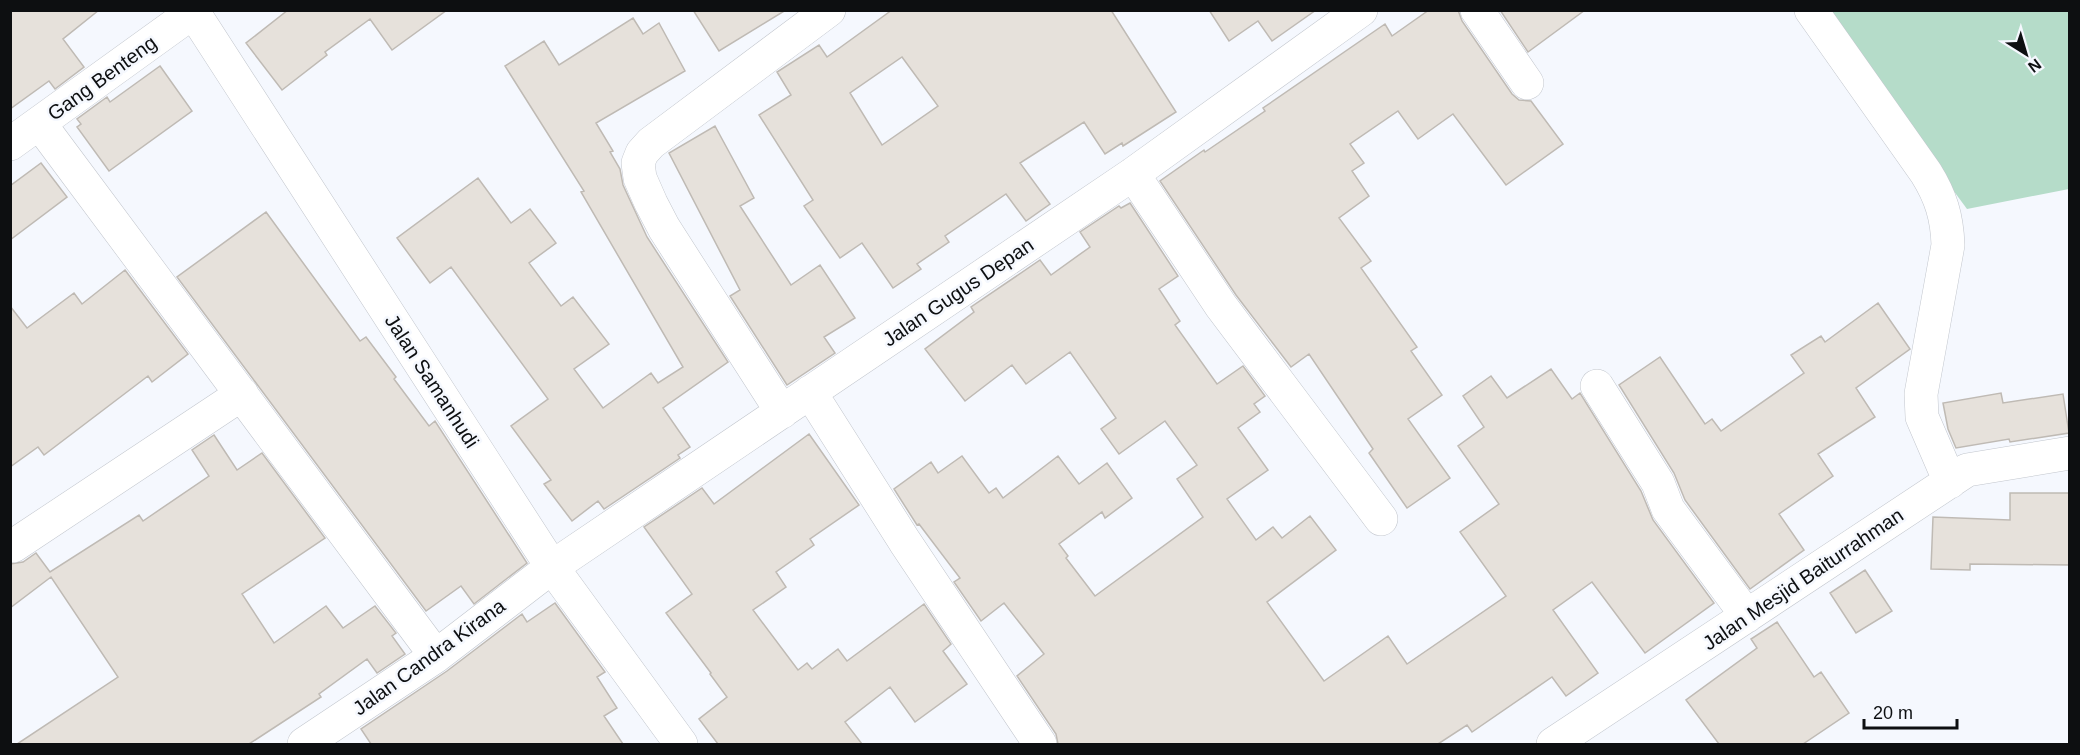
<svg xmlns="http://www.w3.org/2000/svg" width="2080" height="755" viewBox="0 0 2080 755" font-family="Helvetica,sans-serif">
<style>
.green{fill:#b5dcc9}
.building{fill:#e6e1db;stroke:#bfbab4;stroke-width:1.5;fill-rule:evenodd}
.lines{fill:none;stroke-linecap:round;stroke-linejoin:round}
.minor-casing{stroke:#c2c6cd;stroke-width:34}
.minor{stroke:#fff;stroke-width:33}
.labels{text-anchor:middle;stroke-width:5;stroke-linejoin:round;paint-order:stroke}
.street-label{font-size:20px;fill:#0d0f11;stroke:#f5f8fe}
</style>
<rect width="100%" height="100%" fill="#f5f8fe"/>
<path class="green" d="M 1821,11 L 2069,11 L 2069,189 L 1967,209 Z"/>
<path class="building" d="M 10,10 L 99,10 L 63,39 L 84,67 L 55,89 L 49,81 L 10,109 Z
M 288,10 L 447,10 L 392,50 L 370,19 L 325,52 L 327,55 L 282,90 L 246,43 Z
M 693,10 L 786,10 L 719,51 Z
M 892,10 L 1111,10 L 1176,112 L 1123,146 L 1122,143 L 1105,154 L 1084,122 L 1020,163 L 1050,204 L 1026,221 L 1006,194 L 945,236 L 949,242 L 917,264 L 921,269 L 893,288 L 862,243 L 840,258 L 804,206 L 813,200 L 759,115 L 791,95 L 777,72 L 819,45 L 827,57 ZM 902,57 L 938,106 L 882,145 L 850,93 Z
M 1209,10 L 1316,10 L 1272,41 L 1258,21 L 1229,41 Z
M 1429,10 L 1458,10 L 1462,21 L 1512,94 L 1519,100 L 1531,101 L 1563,144 L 1506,185 L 1453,114 L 1418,139 L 1398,111 L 1350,144 L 1364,163 L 1352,171 L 1369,196 L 1339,218 L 1371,261 L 1361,268 L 1417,347 L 1411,351 L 1442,395 L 1408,419 L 1450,478 L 1407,508 L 1369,453 L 1373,449 L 1309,354 L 1291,367 L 1236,295 L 1160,181 L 1204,150 L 1205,152 L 1265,111 L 1263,108 L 1385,24 L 1392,36 Z
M 1500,10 L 1585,10 L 1528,52 Z
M 633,18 L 643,34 L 659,23 L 685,71 L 596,123 L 613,151 L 610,152 L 620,169 L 623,185 L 647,237 L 728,362 L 663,408 L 690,447 L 678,455 L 680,458 L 604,509 L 598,501 L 572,521 L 544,484 L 551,480 L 511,426 L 548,399 L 451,267 L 430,283 L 397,238 L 478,178 L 511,223 L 530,209 L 556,243 L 529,263 L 561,306 L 573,297 L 609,344 L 574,369 L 603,408 L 651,373 L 658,383 L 683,367 L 581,192 L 584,191 L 505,66 L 544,41 L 559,65 Z
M 160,66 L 192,111 L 109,171 L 77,127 L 81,124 L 77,119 L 107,97 L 110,102 Z
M 715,126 L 754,198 L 740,206 L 791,285 L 820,265 L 855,318 L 824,337 L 835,353 L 787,385 L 730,296 L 740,290 L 669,153 Z
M 41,163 L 67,197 L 10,240 L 10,186 Z
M 1130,203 L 1178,276 L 1159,289 L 1180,321 L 1175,325 L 1217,384 L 1243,366 L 1265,396 L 1254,404 L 1260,412 L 1238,428 L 1268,470 L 1227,499 L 1256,540 L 1273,527 L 1282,538 L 1310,516 L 1336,550 L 1267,602 L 1324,681 L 1388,636 L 1407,664 L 1506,596 L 1460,532 L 1499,504 L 1458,446 L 1484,427 L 1463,396 L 1491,376 L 1507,398 L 1551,369 L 1572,399 L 1580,393 L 1641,491 L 1653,520 L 1714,603 L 1645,653 L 1592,582 L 1553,610 L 1598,673 L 1566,696 L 1552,677 L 1472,732 L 1467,725 L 1438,744 L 1058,744 L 1056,734 L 1017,676 L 1044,654 L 1004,603 L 981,621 L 954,582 L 960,578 L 919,524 L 917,525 L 894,489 L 931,462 L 938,473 L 962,456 L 989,493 L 996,488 L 1003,498 L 1058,456 L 1079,484 L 1107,463 L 1132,498 L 1105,518 L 1102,512 L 1059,544 L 1068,556 L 1066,558 L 1095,596 L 1203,517 L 1177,479 L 1197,465 L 1165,421 L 1119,454 L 1101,429 L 1116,418 L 1070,352 L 1026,384 L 1012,365 L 965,401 L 925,349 L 974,312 L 971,307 L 1040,260 L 1051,275 L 1090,247 L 1080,232 L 1119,206 L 1121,208 Z
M 266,212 L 360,341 L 366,337 L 396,377 L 394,379 L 429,426 L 435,421 L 527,563 L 474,604 L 461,586 L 426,611 L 177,277 Z
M 125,270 L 188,354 L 152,382 L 148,376 L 44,455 L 38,447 L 10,467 L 10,306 L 27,328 L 74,293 L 82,304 Z
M 1878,303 L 1910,349 L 1856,388 L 1875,417 L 1818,454 L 1833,476 L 1779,514 L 1804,550 L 1750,589 L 1685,500 L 1674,473 L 1619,385 L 1660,357 L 1705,424 L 1712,419 L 1721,431 L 1804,373 L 1791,355 L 1821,336 L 1825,342 Z
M 2001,393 L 2003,403 L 2063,394 L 2069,433 L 2010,442 L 2009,439 L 1956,448 L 1948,429 L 1943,403 Z
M 809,434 L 859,505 L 810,539 L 814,545 L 776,572 L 786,587 L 753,610 L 798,670 L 807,663 L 812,669 L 838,649 L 847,661 L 924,604 L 951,644 L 943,651 L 967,684 L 915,722 L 890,687 L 845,722 L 862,744 L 718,744 L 699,719 L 727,697 L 710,674 L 711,673 L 666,613 L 692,594 L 644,527 L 702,488 L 714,504 Z
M 214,435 L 237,470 L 262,453 L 325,538 L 242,594 L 274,643 L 326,606 L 343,628 L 375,606 L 396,633 L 392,636 L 405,654 L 377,673 L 367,659 L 319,694 L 321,697 L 249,744 L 17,744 L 118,677 L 51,577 L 10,608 L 10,564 L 23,562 L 36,553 L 50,572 L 139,515 L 143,521 L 209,476 L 192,450 Z
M 2010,493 L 2070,493 L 2070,565 L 1970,564 L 1970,570 L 1931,569 L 1933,517 L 2010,520 Z
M 1865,570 L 1892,611 L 1856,633 L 1830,593 Z
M 555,603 L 605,672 L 597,677 L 617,708 L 604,716 L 623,744 L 371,744 L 361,729 L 447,671 L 522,614 L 527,622 Z
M 1777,622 L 1814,677 L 1821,672 L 1849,713 L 1803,744 L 1719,744 L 1686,700 L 1757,648 L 1751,639 Z"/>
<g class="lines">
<g class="minor-casing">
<path id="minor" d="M 192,10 L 552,567 L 681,744
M 1477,10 L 1527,83
M 1811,10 L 1926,173 C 1941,197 1947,217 1948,245 L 1921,394 L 1922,417 L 1950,482
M 40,124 L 436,656
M 10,144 L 193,12
M 1133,174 L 1221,306 L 1381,519
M 1597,386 L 1658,483 L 1668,509 L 1747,616
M 810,392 L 905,542 L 1040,744
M 782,412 L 664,228 L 651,203 L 640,178 L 638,163 L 642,153 L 651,143 L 829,10
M 13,546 L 242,394
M 304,744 L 436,656 L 552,567 L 1133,174 L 1361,10
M 1553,744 L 1967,470 L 2070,453"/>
</g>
<use href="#minor" class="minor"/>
</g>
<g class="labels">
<g class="street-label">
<text transform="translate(102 78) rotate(-36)" y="7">Gang Benteng</text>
<text transform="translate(958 292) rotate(-34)" y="7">Jalan Gugus Depan</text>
<text transform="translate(432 381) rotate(57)" y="7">Jalan Samanhudi</text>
<text transform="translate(1803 579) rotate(-34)" y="7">Jalan Mesjid Baiturrahman</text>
<text transform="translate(429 657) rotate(-36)" y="7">Jalan Candra Kirana</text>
</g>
</g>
<rect width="2080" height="755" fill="none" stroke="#0d0f11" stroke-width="24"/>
<g transform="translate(2026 54) rotate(143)" stroke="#f5f8fe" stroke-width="4.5" paint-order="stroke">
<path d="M0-4.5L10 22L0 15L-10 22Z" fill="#0d0f11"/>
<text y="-9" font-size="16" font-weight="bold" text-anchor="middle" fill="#0d0f11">N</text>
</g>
<path d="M1864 719v9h93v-9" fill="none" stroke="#0d0f11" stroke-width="3"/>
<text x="1873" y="719" font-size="18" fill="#0d0f11" stroke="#f5f8fe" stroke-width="4.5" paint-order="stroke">20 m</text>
</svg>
